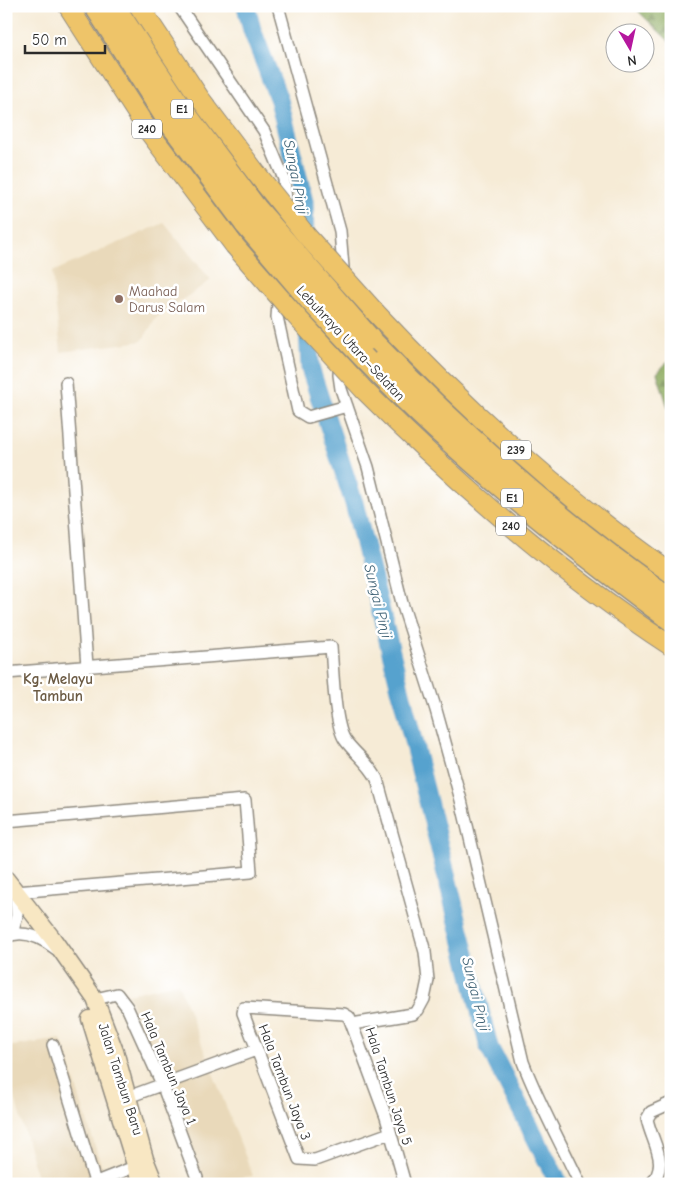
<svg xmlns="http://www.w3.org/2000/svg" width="677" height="1190" viewBox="0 0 677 1190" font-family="'Comic Neue',sans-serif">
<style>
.built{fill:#e9d9ba}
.forest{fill:url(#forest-firs);stroke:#5a6942}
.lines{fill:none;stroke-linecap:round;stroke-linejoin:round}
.river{stroke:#56a2ce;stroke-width:19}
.street-casing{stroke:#908b80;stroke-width:14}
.secondary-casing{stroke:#908b80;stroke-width:19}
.primary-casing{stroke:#908b80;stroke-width:21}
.highway-casing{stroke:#908b80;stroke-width:24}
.street{stroke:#fff;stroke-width:11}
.secondary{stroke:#f8e7c3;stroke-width:16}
.primary{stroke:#eec469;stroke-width:19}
.highway{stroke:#eec469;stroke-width:21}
.primary-bridge-casing{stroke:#908b80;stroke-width:21;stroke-linecap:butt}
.highway-bridge-casing{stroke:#908b80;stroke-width:24;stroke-linecap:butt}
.primary-bridge{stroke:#eec469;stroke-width:19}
.highway-bridge{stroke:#eec469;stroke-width:21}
.education-dot{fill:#8d6e63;stroke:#fff;stroke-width:2}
.labels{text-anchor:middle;stroke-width:5;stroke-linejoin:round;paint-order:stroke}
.shield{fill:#fff;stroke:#6b6b6b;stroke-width:1}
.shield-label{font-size:12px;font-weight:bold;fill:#2b2b2b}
.education-label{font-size:14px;fill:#785e54;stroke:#fff;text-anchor:start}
.street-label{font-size:14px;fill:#2b2b2b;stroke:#fff}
.water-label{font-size:15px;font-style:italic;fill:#3e6174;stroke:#fff}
.neighbourhood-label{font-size:15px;font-weight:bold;fill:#6b5a43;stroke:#fff}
</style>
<defs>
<pattern id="forest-firs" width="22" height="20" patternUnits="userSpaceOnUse" patternTransform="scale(1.25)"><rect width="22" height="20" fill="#89a75a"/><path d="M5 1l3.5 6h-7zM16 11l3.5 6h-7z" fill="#70884b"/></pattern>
</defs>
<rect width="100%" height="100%" fill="#fff"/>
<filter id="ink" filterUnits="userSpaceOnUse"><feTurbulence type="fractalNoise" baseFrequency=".02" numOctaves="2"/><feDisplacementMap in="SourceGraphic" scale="10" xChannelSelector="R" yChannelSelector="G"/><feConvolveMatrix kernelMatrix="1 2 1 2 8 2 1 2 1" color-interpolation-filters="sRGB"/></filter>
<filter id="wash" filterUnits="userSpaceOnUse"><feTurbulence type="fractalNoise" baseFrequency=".0096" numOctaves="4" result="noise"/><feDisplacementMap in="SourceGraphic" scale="20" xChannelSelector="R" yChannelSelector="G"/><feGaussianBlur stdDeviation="1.12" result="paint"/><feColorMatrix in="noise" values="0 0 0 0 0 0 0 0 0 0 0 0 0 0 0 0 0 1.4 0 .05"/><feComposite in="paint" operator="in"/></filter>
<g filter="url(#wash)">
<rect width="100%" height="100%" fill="#f6ebd6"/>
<path class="built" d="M 164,223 L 211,280 L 156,318 L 142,341 L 61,352 L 52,272 Z
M 178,983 L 253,1176 L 200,1183 L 128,994 Z
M 61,1039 L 106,1181 L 99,1184 L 39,1184 L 6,1066 L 6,1047 Z"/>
<path class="forest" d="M 633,6 L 671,6 L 671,43 Z
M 671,358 L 671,417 L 657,373 Z"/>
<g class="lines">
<path class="river" d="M 246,6 L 252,30 L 279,100 L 304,201 L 305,243
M 306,288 L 310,368 L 354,503 L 489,1047 L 559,1184"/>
</g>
</g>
<g filter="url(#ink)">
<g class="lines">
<g class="street-casing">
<path id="street" d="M 179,6 L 264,131 L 284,179 L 287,211
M 278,6 L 340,231 L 343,267 L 342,306
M 281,267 L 277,317 L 298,411 L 308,417 L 347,406
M 341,334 L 339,375 L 341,389 L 368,467 L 402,603 L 436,710 L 461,800 L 523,1062 C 539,1104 561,1143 580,1184
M 66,383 L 87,666
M 6,673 L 331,647 C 333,668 334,724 345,740 C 355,754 369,763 377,779 L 425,952 L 428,980 L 424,999 L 418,1010 L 413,1014 L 352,1024
M 6,821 L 245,800 L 251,872 L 16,892 L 17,916 L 12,934
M 6,937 C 23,929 42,938 56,949
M 95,999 L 117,994 L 127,1007 L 162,1084 L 197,1178 L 194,1184
M 53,1045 L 95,1182
M 128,1097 L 256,1050
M 390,1133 L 315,1160 L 299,1159 L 243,1013 L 244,1008 L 344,1014 L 349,1017 L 386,1117 L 405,1184
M 91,1184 L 134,1167
M 651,1184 C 670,1163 652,1143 647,1119 L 651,1112 L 671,1103"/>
</g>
<g class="secondary-casing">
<path id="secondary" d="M 6,879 L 53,939 L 95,999 L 115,1051 L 145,1159 L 155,1184
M 90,1019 L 141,1184"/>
</g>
<g class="primary-casing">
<path id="primary" d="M 68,6 L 149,132 L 234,245
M 139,6 L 199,97 L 257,174
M 376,313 C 465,408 563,497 671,573
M 364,390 C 458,484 559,573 671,646"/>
</g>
<g class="highway-casing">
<path id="highway" d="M 95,6 L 167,119 L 246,225
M 114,6 L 182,109 L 256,208
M 370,339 C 462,434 561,524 671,599
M 367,361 C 460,458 563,540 671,620"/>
</g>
<use href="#street" class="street"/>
<use href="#secondary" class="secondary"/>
<use href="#primary" class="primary"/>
<use href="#highway" class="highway"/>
<g class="primary-bridge-casing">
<path id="primary-bridge" d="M 257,174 L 306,235 L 376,313
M 234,245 L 294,314 L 364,390"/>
</g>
<g class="highway-bridge-casing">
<path id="highway-bridge" d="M 256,208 L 370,339
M 246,225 L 309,299 L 367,361"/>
</g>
<use href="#primary-bridge" class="primary-bridge"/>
<use href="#highway-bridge" class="highway-bridge"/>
</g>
</g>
<circle class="education-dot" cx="119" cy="299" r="5"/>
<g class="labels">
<g class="shield">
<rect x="171" y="99.5" width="22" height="19" rx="4"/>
<rect x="132" y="119.5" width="30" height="19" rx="4"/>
<rect x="501" y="440.5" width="30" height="19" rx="4"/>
<rect x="501" y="488.5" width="22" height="19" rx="4"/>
<rect x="496" y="516.5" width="30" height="19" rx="4"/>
</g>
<g class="shield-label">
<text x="182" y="113">E1</text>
<text x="147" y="133">240</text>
<text x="516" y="454">239</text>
<text x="512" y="502">E1</text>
<text x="511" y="530">240</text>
</g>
<g class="education-label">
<text x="129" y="296">Maahad<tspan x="129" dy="16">Darus Salam</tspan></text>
</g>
<g class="street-label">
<text transform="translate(351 343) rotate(47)" y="5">Lebuhraya Utara–Selatan</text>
<text transform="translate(169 1068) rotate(67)" y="5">Hala Tambun Jaya 1</text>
<text transform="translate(121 1079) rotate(72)" y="5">Jalan Tambun Baru</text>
<text transform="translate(285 1082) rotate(69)" y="5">Hala Tambun Jaya 3</text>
<text transform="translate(389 1086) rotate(72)" y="5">Hala Tambun Jaya 5</text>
</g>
<g class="water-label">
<text transform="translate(296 177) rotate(79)" y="5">Sungai Pinji</text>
<text transform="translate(378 601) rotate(76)" y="5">Sungai Pinji</text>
<text transform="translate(476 994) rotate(76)" y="5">Sungai Pinji</text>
</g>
<g class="neighbourhood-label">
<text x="58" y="684">Kg. Melayu<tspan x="58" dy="17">Tambun</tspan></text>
</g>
</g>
<rect width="677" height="1190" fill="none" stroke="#fff" stroke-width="25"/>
<g transform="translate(630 48) rotate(171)"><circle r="24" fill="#ffffff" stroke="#aaaaaa"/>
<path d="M0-4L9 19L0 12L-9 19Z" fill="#b5179e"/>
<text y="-8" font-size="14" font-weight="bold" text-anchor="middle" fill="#2b2b2b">N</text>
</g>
<path d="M25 45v8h80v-8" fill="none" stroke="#2b2b2b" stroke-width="2.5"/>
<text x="32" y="45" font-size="15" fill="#2b2b2b" stroke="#ffffff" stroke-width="4" paint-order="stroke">50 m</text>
</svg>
